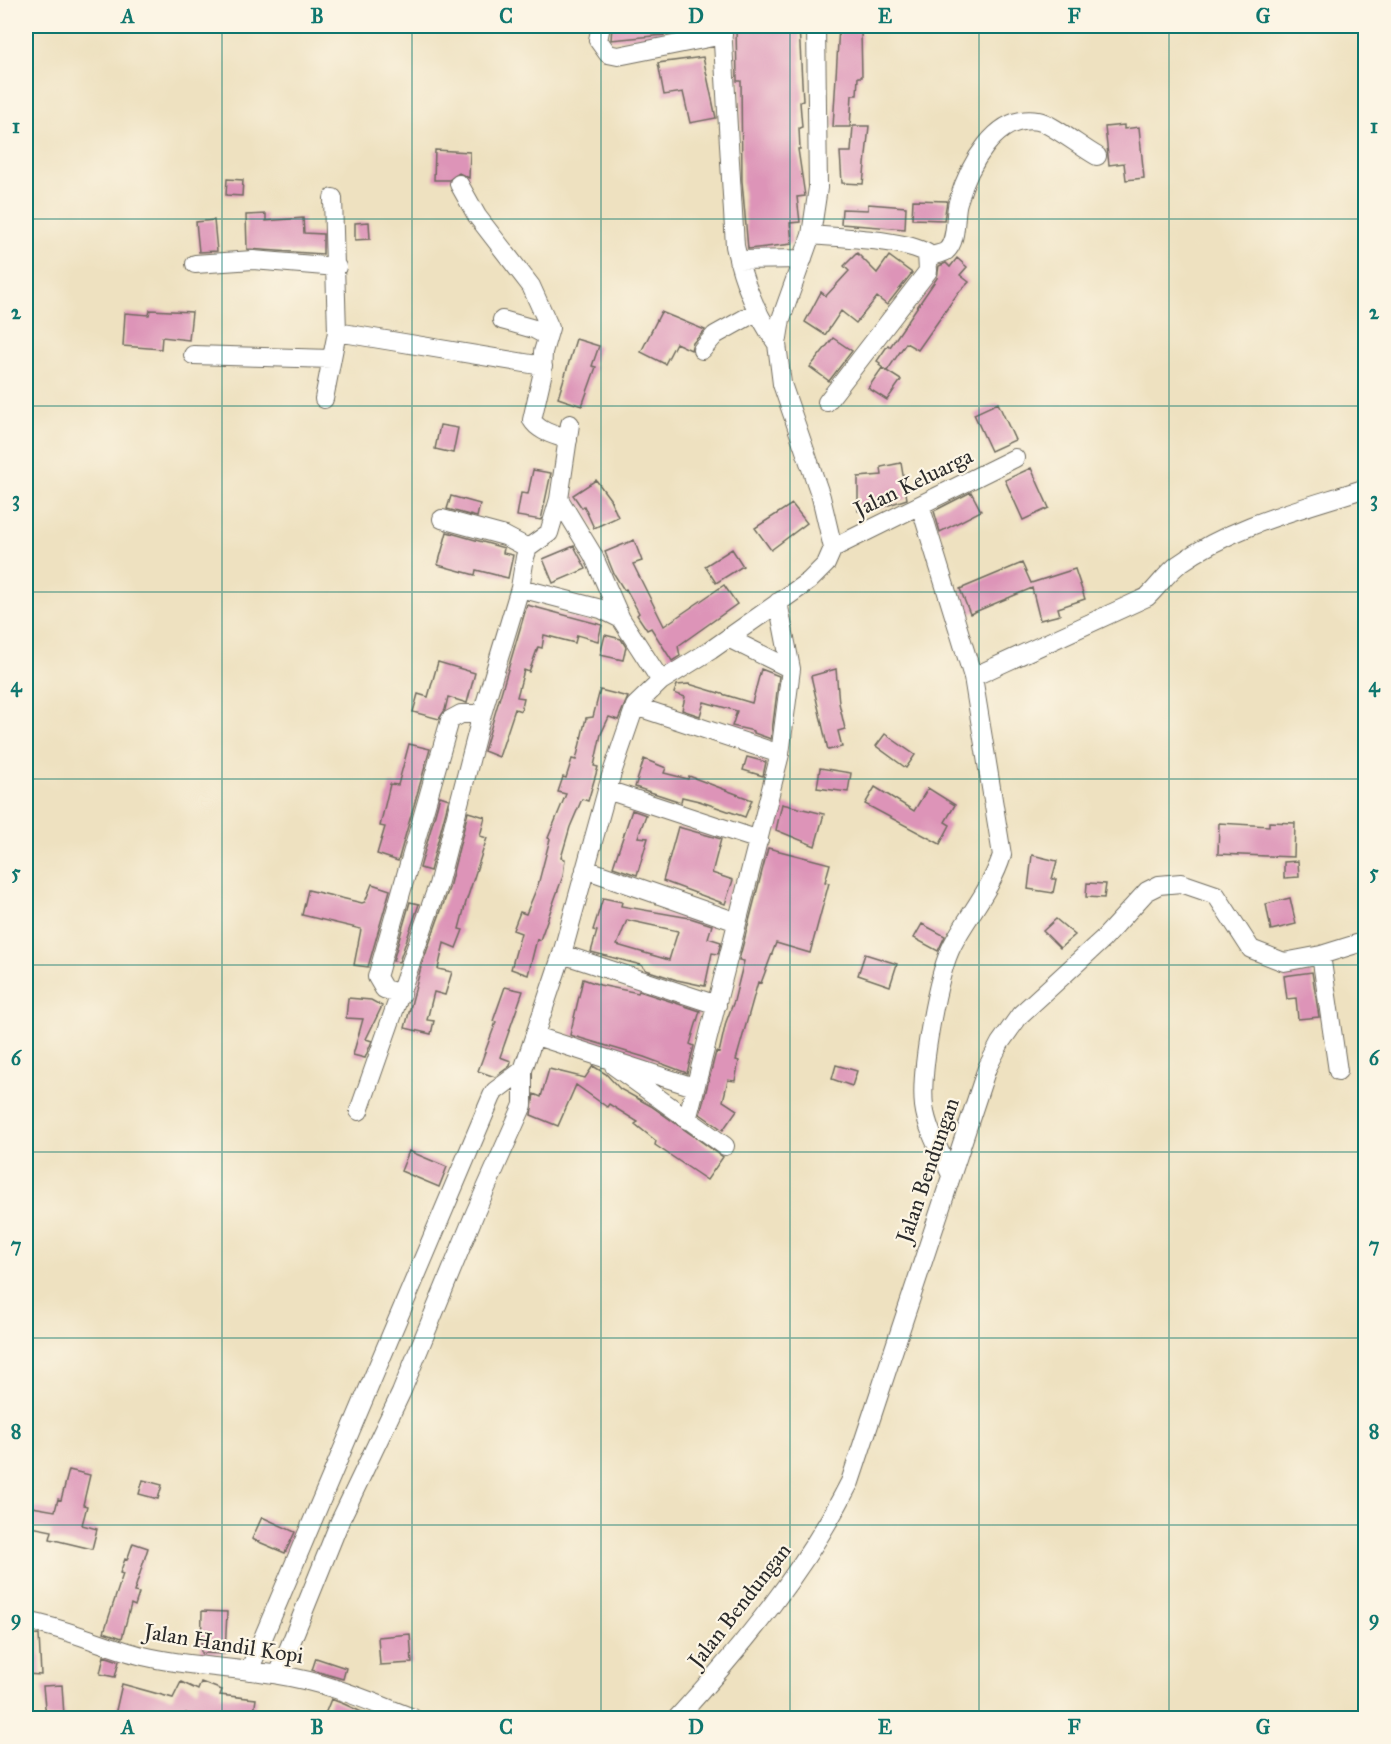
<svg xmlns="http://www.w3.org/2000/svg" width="1391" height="1744" viewBox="0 0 1391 1744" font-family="'IM FELL Great Primer',serif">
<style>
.building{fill:#dd94b8;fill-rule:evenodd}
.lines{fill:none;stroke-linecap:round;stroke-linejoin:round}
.minor-casing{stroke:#6f6b5f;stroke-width:20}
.minor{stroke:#fff;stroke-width:18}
.grid{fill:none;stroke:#0f766e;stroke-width:1.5;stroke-opacity:0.55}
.labels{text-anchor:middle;stroke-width:4.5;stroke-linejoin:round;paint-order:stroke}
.street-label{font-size:22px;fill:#2b2b2b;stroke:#fcf5e5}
.neatline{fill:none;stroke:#0f766e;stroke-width:2}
.grid-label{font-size:20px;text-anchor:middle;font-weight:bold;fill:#0f766e}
</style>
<rect width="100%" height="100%" fill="#fcf5e5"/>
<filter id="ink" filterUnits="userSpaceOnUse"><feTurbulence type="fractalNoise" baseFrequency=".0167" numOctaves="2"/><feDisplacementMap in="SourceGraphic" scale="12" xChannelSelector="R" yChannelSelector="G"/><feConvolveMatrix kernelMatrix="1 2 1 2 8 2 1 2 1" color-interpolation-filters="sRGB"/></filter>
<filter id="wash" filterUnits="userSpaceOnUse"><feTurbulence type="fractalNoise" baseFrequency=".008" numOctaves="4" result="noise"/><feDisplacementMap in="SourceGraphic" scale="24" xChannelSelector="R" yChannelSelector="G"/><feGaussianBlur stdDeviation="1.35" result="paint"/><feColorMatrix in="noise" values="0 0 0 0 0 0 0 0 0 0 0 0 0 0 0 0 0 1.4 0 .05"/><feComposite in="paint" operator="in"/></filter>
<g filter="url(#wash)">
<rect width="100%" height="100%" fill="#eee1c0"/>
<g id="blocks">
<path class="building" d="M 612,26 L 663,26 L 664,35 L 611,40 Z
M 736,26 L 799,26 L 803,101 L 800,102 L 802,127 L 799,128 L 800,149 L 798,149 L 805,196 L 797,197 L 800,222 L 790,223 L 792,244 L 748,249 L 742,181 L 741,81 L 737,81 Z
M 839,26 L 856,26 L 856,31 L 861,31 L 862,77 L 858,77 L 857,95 L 852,95 L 850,127 L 833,127 Z
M 703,57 L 716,118 L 690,123 L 683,92 L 664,95 L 658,63 Z
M 1124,125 L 1124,129 L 1139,127 L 1144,178 L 1126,180 L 1124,163 L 1109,165 L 1105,127 Z
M 853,126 L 869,126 L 863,184 L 842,183 L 840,152 L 851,152 Z
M 435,150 L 470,152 L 469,178 L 459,173 L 449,180 L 434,180 Z
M 227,179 L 243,180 L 242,196 L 226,195 Z
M 913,200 L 947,201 L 944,220 L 912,219 Z
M 868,204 L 906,207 L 905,229 L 841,224 L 842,209 L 868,210 Z
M 266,214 L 266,221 L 303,218 L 304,233 L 323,234 L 323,254 L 247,249 L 246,215 Z
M 214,220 L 217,251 L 199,252 L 196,222 Z
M 369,222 L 370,239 L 355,240 L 355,223 Z
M 857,253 L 877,273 L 889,256 L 912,273 L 887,305 L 877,297 L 856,323 L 841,311 L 825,335 L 805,322 L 821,292 L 826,296 L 849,271 L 844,266 Z
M 957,258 L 967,267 L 960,275 L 969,282 L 958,293 L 918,350 L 906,343 L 887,371 L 879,365 L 880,363 L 877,361 L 888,345 L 890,347 L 937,278 L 939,266 L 946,263 L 950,267 Z
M 150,310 L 192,312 L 189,340 L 162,337 L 161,349 L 123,346 L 125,313 L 149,315 Z
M 661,312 L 705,330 L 693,343 L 691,350 L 676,343 L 665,364 L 641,352 Z
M 833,338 L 852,351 L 829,381 L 810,367 Z
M 576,339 L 599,346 L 592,366 L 596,367 L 582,406 L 558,398 Z
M 882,368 L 901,380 L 887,400 L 868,388 Z
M 998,403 L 1015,440 L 991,451 L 974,414 Z
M 440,425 L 458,428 L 453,453 L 435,449 Z
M 901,463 L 907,499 L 880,508 L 858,511 L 858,477 L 882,475 L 881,467 Z
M 1031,468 L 1049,508 L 1023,520 L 1005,480 Z
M 533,470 L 551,473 L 541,520 L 517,516 L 521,493 L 528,494 Z
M 596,480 L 610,499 L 618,517 L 594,528 L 584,506 L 582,508 L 573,495 Z
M 971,492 L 981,511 L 940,532 L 934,511 Z
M 451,496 L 480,504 L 477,517 L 447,509 Z
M 792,504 L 807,523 L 771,550 L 755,528 Z
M 447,532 L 504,548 L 503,553 L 513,555 L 508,578 L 476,570 L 475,575 L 438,565 Z
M 634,540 L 642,561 L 633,564 L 664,626 L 724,585 L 737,604 L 678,646 L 680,656 L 672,661 L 651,628 L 647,630 L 637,615 L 639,613 L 626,589 L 624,590 L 614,574 L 605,552 Z
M 574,546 L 586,569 L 553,583 L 543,559 Z
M 732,549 L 743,566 L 716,583 L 705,566 Z
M 1022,563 L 1031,583 L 1075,569 L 1085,599 L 1058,608 L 1060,615 L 1040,620 L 1032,588 L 970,614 L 960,589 Z
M 527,605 L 602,625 L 598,641 L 577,635 L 575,643 L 544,635 L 542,648 L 538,647 L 529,672 L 524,670 L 517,697 L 524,698 L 521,711 L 515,709 L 499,757 L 484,751 Z
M 605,635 L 621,639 L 626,647 L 623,660 L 600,655 Z
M 438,662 L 475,673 L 467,703 L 448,697 L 445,710 L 439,719 L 413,712 L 418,694 L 428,697 Z
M 761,669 L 779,676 L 771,739 L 754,733 L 754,731 L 732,726 L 737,711 L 704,702 L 700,716 L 682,710 L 685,697 L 674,693 L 677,685 L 689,684 L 752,703 Z
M 836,669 L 839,703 L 845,729 L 838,731 L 842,747 L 828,750 L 811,676 Z
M 600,690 L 628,697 L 618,720 L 609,717 L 601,734 L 594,766 L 598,767 L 588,801 L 582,799 L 570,827 L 561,858 L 565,859 L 563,876 L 540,940 L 537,939 L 528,975 L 511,969 L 521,933 L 513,930 L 520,912 L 526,914 L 538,885 L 550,839 L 548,838 L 566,794 L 558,792 L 563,777 L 566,778 L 572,759 L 576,760 L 586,718 L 593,717 Z
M 885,734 L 915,755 L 906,768 L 876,746 Z
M 409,744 L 430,749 L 398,861 L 377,854 L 385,827 L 380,826 L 390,784 L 398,785 Z
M 747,757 L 766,762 L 763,776 L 743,770 Z
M 644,759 L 666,768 L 664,773 L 688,779 L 689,776 L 752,800 L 745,817 L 699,801 L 682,797 L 681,802 L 635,787 Z
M 820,768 L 851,773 L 848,792 L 817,788 Z
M 875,787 L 914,811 L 928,788 L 955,805 L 945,822 L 950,825 L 940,844 L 865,804 Z
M 440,796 L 449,799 L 430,871 L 420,868 Z
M 782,804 L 824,814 L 815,846 L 776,830 Z
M 632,810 L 646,815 L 638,837 L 648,838 L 637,875 L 613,867 Z
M 468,812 L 485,817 L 480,836 L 487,838 L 466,902 L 459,929 L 463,930 L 456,948 L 444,943 L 438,969 L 452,972 L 445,995 L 434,992 L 427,1020 L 434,1021 L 431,1034 L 405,1028 L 421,967 L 449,888 Z
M 1269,822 L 1295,823 L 1294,857 L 1218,854 L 1219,823 L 1269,826 Z
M 678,827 L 721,839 L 712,873 L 733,880 L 725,904 L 663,881 Z
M 768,848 L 830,864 L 825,882 L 829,883 L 810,953 L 776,943 L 761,983 L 758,982 L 736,1060 L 739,1061 L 735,1081 L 728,1080 L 723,1101 L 737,1110 L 723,1130 L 700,1114 L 716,1052 L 719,1053 L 726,1022 L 734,1001 L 744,961 L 739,960 Z
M 1032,855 L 1057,861 L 1052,879 L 1056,879 L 1053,893 L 1028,889 Z
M 1298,861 L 1299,877 L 1284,878 L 1284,862 Z
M 1087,883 L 1106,884 L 1104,898 L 1086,897 Z
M 372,884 L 390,890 L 368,967 L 354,965 L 361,929 L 302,915 L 308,890 L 362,903 L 365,902 Z
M 603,898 L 622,902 L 621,906 L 690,918 L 712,925 L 708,938 L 721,942 L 718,954 L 712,953 L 705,986 L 677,980 L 646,970 L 641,965 L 591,952 L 597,931 L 593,930 ZM 627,920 L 678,931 L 669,960 L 617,945 Z
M 1290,898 L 1296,924 L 1271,930 L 1266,904 Z
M 410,902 L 419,904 L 399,962 L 393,961 Z
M 1056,919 L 1075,935 L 1060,948 L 1043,931 Z
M 922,924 L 945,936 L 938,951 L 914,938 Z
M 865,954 L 897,964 L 890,986 L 858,975 Z
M 1312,972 L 1319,1017 L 1298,1019 L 1296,998 L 1287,999 L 1284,976 Z
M 583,979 L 600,985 L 638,993 L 639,991 L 700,1011 L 690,1044 L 694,1046 L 687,1073 L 644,1057 L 570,1035 Z
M 505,987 L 523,991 L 500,1057 L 511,1061 L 510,1066 L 495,1077 L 478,1071 L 496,1022 L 493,1021 Z
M 348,998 L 371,1000 L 382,1006 L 366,1039 L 372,1041 L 365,1058 L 353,1055 L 363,1019 L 346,1018 Z
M 836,1065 L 857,1071 L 852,1086 L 832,1079 Z
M 593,1066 L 606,1074 L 620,1089 L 651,1106 L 723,1157 L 707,1180 L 655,1145 L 656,1141 L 635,1124 L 638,1122 L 609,1104 L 607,1107 L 576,1085 L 558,1126 L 531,1115 L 534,1094 L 541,1097 L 549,1069 L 585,1078 Z
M 409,1151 L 447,1167 L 439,1187 L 401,1171 Z
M 69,1470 L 90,1475 L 83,1505 L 87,1506 L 82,1525 L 97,1529 L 92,1549 L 50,1539 L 52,1531 L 26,1526 L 26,1506 L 55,1511 L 58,1499 L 61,1500 Z
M 143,1480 L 162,1485 L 158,1499 L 139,1494 Z
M 262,1517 L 295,1532 L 285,1553 L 252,1539 Z
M 133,1543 L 148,1548 L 134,1592 L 139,1593 L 135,1606 L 131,1604 L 122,1638 L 104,1632 L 123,1574 L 120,1573 L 125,1559 L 127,1560 Z
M 202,1611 L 227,1612 L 225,1654 L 201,1653 Z
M 410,1634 L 412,1663 L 380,1665 L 378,1637 Z
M 39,1635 L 41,1675 L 26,1674 L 26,1636 Z
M 104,1656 L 119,1661 L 115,1677 L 100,1674 Z
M 316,1658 L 346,1668 L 343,1679 L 312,1670 Z
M 181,1682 L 198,1690 L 201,1682 L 222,1690 L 220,1695 L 256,1699 L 253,1719 L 199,1719 L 186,1713 L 184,1719 L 114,1719 L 122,1684 L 173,1698 Z
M 62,1685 L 64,1716 L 46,1718 L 43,1686 Z
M 331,1699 L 344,1704 L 377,1719 L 323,1719 Z"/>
</g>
</g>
<g filter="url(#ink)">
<use href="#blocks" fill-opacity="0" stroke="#6f6b5f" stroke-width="1.5"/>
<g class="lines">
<g class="minor-casing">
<path id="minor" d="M 601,26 L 598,40 L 608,54 L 618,56 L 723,35
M 722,26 L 735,246 C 743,282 756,314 777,344
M 459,184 L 477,216 L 531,286 L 550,328 L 543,352 L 542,376 L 532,420 C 539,432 556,435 568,440
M 811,235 C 841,238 902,239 927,253 L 928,271 L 827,402
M 928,257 C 933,255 942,254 946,251 C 958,241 954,215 958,202 C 968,168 995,113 1038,121 C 1051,123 1082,148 1097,156
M 738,260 L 803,259
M 195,264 L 253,260 L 337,267
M 502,320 L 534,329 L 547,336
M 337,332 L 543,366
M 702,350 L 715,335 L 758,311
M 193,355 L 331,359
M 324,399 L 337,332 L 333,198
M 570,424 L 559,499 L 593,555 L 621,619 L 661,681
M 920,505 L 973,677 L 1002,855 C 992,888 969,914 953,944 C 937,974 920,1072 924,1106 C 927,1130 941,1153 951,1175
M 442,519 L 505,536 L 528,548
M 833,548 L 1015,458
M 520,588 L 601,609 L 621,619
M 728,638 L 791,669
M 973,677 L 1147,597 C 1158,587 1166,574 1179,564 C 1233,525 1302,509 1366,488
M 635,706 L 780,754
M 607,790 L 759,840
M 585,869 L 737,922
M 562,954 L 717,1005
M 1321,955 L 1338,1071
M 402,994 L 384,989 L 377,977 L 450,720 L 461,714 L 482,714
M 536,1036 L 694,1087
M 614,1066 L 725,1146
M 359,1111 L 438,885 L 482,714 L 520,588 L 525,557 L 528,548 L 549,533 L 559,499
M 687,1120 L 780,754 L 791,669 L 778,602
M 26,1621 C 66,1628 103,1646 143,1656 C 188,1667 234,1667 279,1675 C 326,1682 369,1701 413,1718
M 249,1671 L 492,1096 L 495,1091 L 523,1070
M 278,1675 L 340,1521 L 401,1393 L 475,1213 L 523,1105 L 523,1070 L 562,954 L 611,776 L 635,706 L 661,681 L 711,650 L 809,581 L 826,564 L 833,548 L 821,497 L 782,384 L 777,344 L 781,319 L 811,235 L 818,188 L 816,26
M 677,1718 C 742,1647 806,1569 850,1482 L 987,1068 L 1000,1043 L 1020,1015 L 1103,939 L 1147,891 L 1159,885 L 1181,883 L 1216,895 L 1251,949 L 1284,962 L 1321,955 L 1366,941"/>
</g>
<use href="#minor" class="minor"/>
</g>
</g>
<path class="grid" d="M 222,26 L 222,1718M 412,26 L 412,1718M 601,26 L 601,1718M 790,26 L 790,1718M 979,26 L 979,1718M 1169,26 L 1169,1718M 26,219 L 1366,219M 26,406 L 1366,406M 26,592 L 1366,592M 26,779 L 1366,779M 26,965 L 1366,965M 26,1152 L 1366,1152M 26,1338 L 1366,1338M 26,1525 L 1366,1525"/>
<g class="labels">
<g class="street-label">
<text transform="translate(913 482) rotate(-26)" y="8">Jalan Keluarga</text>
<text transform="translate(927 1170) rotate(-71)" y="8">Jalan Bendungan</text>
<text transform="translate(739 1605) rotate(-52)" y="8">Jalan Bendungan</text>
<text transform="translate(224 1643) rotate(9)" y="8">Jalan Handil Kopi</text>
</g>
</g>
<rect width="1391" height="1744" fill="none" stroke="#fcf5e5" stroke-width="66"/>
<rect x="33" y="33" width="1325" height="1678" class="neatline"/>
<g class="grid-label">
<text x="128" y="23">A</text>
<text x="317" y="23">B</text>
<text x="506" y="23">C</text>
<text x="696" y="23">D</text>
<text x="885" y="23">E</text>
<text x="1074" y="23">F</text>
<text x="1263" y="23">G</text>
<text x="16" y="133">1</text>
<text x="1374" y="133">1</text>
<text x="16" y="319">2</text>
<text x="1374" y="319">2</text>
<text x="16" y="506">3</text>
<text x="1374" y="506">3</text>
<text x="16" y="692">4</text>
<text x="1374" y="692">4</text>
<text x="16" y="879">5</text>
<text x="1374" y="879">5</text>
<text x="16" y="1065">6</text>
<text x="1374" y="1065">6</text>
<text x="16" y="1252">7</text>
<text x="1374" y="1252">7</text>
<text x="16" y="1438">8</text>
<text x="1374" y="1438">8</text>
<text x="16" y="1625">9</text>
<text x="1374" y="1625">9</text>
<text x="128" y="1734">A</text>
<text x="317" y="1734">B</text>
<text x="506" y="1734">C</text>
<text x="696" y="1734">D</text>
<text x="885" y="1734">E</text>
<text x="1074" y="1734">F</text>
<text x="1263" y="1734">G</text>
</g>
</svg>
